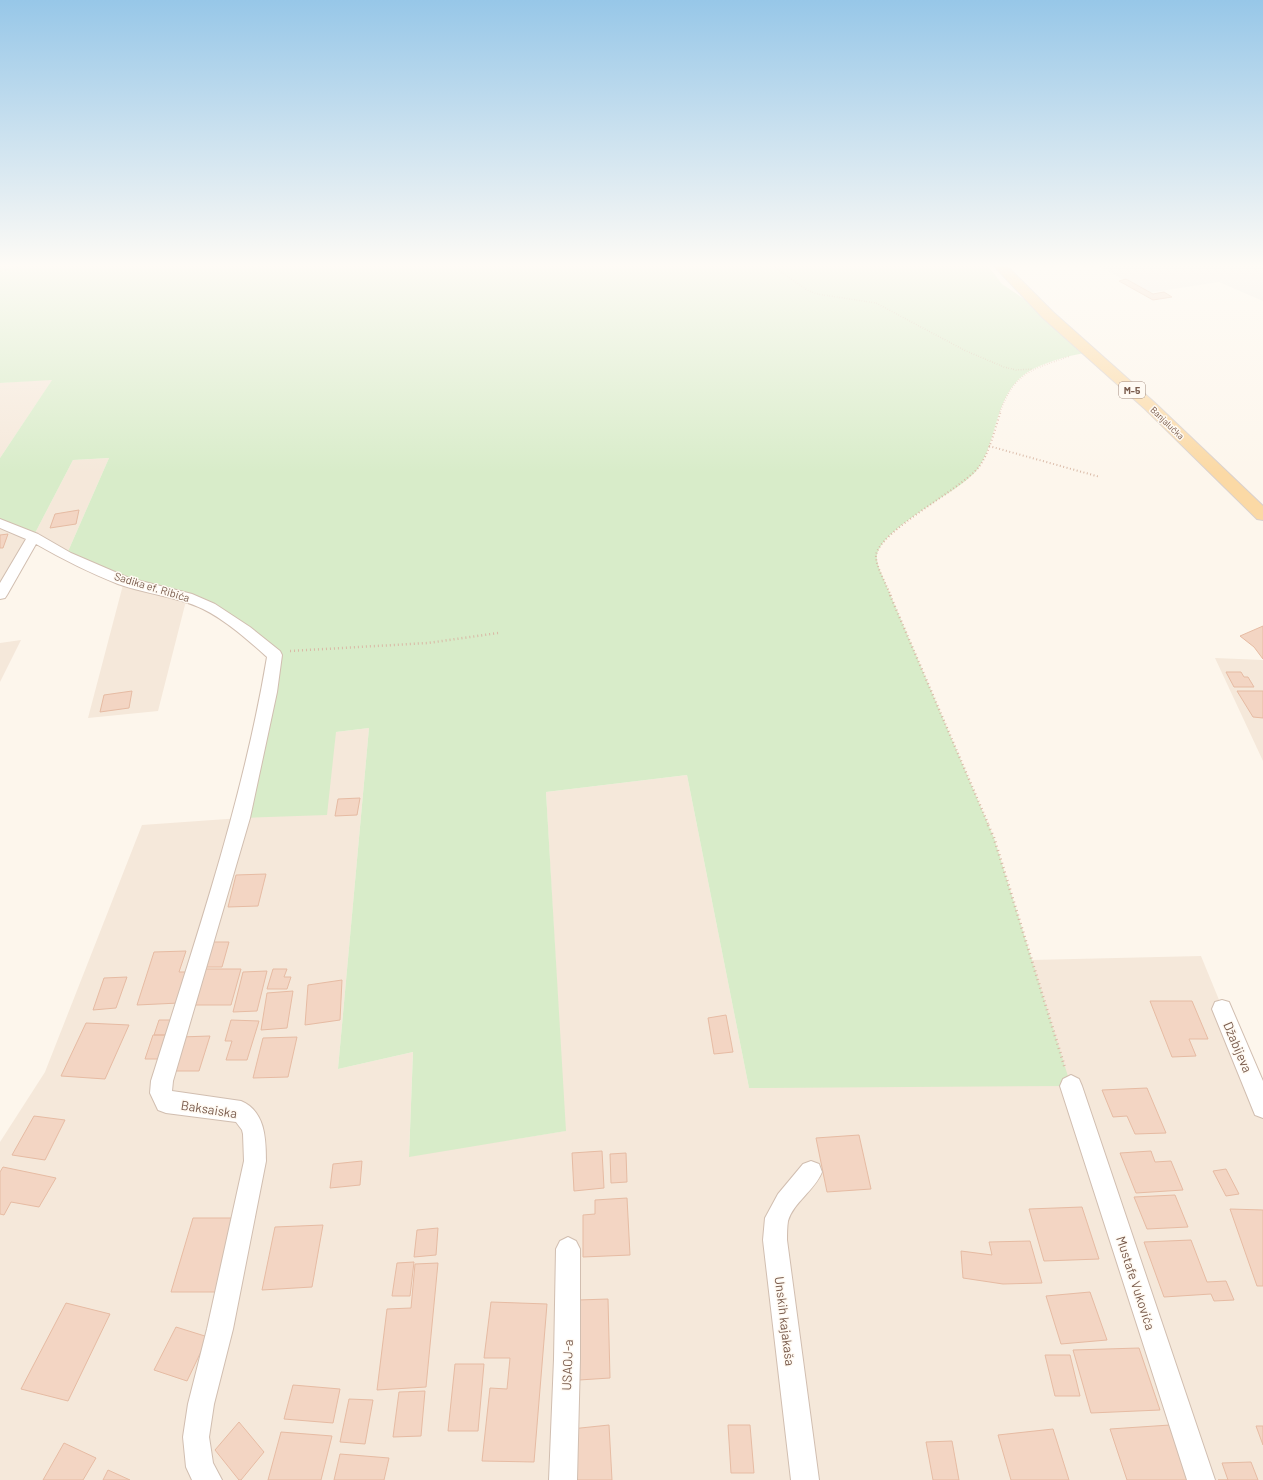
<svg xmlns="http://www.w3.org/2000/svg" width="1263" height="1480" viewBox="0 0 1263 1480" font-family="Barlow,sans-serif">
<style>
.residential{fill:#f5e8da}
.industrial{fill:#efe9e4}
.green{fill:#d8ecc9}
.building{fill:#f3d5c3;stroke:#e6bba3}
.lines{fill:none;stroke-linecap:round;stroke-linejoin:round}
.street-casing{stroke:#d1beb0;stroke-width:2}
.primary-casing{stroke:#dad1cd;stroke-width:2}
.path-far3{stroke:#d9b8a5;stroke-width:1.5;stroke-dasharray:0.5 2;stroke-linecap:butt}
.path-far2{stroke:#d9b8a5;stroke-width:2;stroke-dasharray:1 2.5;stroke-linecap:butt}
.path-far1{stroke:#d9b8a5;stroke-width:2.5;stroke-dasharray:1 3;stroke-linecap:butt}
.path{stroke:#d9b8a5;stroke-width:3;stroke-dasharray:1 3.5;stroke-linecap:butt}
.street{fill:#fff;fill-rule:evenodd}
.primary{fill:#fbd9a5;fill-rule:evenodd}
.labels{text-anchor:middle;stroke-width:3;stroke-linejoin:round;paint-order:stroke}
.far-street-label{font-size:9px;fill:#7a5c4d;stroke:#fffaf3}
.shield{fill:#fffaf3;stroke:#a28b7f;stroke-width:1}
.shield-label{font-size:10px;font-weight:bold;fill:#7a5c4d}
.street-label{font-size:11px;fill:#7a5c4d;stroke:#fffaf3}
.near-street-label{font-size:13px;fill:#7a5c4d;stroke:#fffaf3}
</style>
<rect width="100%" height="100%" fill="#fdf6ec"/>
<path class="residential" d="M 53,379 L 0,458 L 0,383 Z
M 109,458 L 66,556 L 33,537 L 0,595 L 0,523 L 33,537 L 73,460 Z
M 124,581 L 187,597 L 158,711 L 88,718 Z
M 21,640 L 0,682 L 0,643 Z
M 1215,658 L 1263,660 L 1263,761 Z
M 369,728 L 338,1069 L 413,1052 L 409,1156 L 565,1131 L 546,792 L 687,775 L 749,1088 L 1032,960 L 1201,956 L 1263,1107 L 1263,1480 L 0,1480 L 0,1142 L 45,1072 L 142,825 L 241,818 L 336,732 Z"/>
<path class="industrial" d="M 1099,266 L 1263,266 L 1263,301 L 1219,282 L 1147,293 Z"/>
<path class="green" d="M 0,266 L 988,266 L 1002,284 L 1048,315 L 1089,352 C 1068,356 1032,364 1017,381 C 995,404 996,441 979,467 C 976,472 969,478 964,482 C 944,498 881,531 877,555 C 876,560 879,568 881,573 L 994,838 L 1071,1086 L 749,1088 L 687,775 L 546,792 L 566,1131 L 409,1157 L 413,1052 L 338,1069 L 369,728 L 336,732 L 327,815 L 241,818 L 275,655 L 210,607 L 66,556 L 109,458 L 73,460 L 33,537 L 0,523 L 0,458 L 52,380 L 0,383 Z"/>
<path class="building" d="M 1126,279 L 1153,294 L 1164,292 L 1172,297 L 1153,300 L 1119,281 Z
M 79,510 L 76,524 L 50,528 L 55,514 Z
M 8,534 L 3,548 L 0,548 L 0,535 Z
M 1263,626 L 1263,659 L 1254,647 L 1240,636 Z
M 1226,672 L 1241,672 L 1244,677 L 1248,677 L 1254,687 L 1234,687 Z
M 132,691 L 129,708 L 100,712 L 104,695 Z
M 1237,691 L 1263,691 L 1263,718 L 1253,717 Z
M 360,798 L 357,815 L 335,816 L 338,799 Z
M 266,874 L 258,906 L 228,907 L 236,875 Z
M 210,942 L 229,942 L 222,967 L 202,967 Z
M 186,951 L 179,972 L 188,972 L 179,1003 L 137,1005 L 154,952 Z
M 202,969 L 241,969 L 231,1005 L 190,1005 Z
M 273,969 L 287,969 L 284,977 L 291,977 L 287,989 L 267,989 Z
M 267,971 L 257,1011 L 233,1012 L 243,972 Z
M 127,977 L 116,1008 L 93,1010 L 104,978 Z
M 342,980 L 340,1020 L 305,1025 L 308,985 Z
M 293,991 L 287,1028 L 261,1030 L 267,993 Z
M 1150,1001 L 1192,1001 L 1208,1039 L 1189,1039 L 1196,1056 L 1172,1057 Z
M 726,1015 L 733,1052 L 714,1054 L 708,1018 Z
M 159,1020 L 174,1020 L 168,1035 L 154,1035 Z
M 231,1020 L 259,1021 L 247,1060 L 226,1060 L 232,1041 L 225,1041 Z
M 86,1023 L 129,1025 L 105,1079 L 61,1076 Z
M 153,1035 L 170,1035 L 162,1059 L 145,1059 Z
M 210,1036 L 199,1071 L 168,1071 L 180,1037 Z
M 297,1037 L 288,1077 L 253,1078 L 263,1038 Z
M 1147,1088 L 1166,1133 L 1135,1134 L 1127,1116 L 1113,1117 L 1102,1090 Z
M 34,1116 L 65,1120 L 45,1160 L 12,1155 Z
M 859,1135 L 871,1189 L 827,1192 L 816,1138 Z
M 602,1151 L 604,1188 L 574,1191 L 572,1153 Z
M 1151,1151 L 1155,1162 L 1171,1161 L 1183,1190 L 1136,1193 L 1120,1153 Z
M 626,1153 L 627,1182 L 611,1183 L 610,1154 Z
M 362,1161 L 360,1185 L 330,1188 L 333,1164 Z
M 3,1167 L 56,1178 L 39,1207 L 11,1202 L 4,1215 L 0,1214 L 0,1172 Z
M 1226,1169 L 1239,1194 L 1226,1196 L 1213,1171 Z
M 1175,1195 L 1188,1227 L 1147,1229 L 1134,1197 Z
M 627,1198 L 630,1255 L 583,1257 L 583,1215 L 595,1214 L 595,1200 Z
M 1082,1207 L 1099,1259 L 1044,1261 L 1029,1209 Z
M 1230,1209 L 1263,1210 L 1263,1286 L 1257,1286 Z
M 193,1218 L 236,1218 L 217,1292 L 171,1292 Z
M 323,1225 L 312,1287 L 262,1290 L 275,1227 Z
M 438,1228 L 436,1255 L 414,1257 L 417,1230 Z
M 1191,1240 L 1207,1282 L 1226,1281 L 1234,1300 L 1214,1301 L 1211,1294 L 1164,1297 L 1144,1242 Z
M 1030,1241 L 1042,1283 L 1003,1284 L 963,1278 L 961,1251 L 992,1255 L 989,1242 Z
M 414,1262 L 410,1296 L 392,1296 L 397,1263 Z
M 438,1263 L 426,1387 L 377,1390 L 387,1309 L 411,1308 L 415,1264 Z
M 1090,1292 L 1107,1340 L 1061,1344 L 1046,1296 Z
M 608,1299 L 610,1378 L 579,1380 L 578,1300 Z
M 491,1302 L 547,1304 L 534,1462 L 482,1461 L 490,1388 L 507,1389 L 510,1358 L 484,1358 Z
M 66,1303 L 110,1314 L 68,1401 L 21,1389 Z
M 176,1327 L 208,1337 L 187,1381 L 154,1370 Z
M 1139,1348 L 1160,1410 L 1091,1413 L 1073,1350 Z
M 1045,1355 L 1070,1355 L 1080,1396 L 1055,1396 Z
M 455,1364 L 484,1364 L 478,1431 L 448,1431 Z
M 293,1385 L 340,1389 L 333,1423 L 284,1419 Z
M 425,1391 L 421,1436 L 393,1437 L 399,1392 Z
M 349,1399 L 373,1400 L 365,1444 L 340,1442 Z
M 239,1422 L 264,1452 L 241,1480 L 239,1480 L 215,1450 Z
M 609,1425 L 612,1480 L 572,1480 L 571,1429 Z
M 728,1425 L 750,1425 L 754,1473 L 731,1473 Z
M 1170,1425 L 1189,1480 L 1127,1480 L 1110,1429 Z
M 1256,1426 L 1263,1426 L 1263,1445 Z
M 1053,1429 L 1069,1480 L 1011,1480 L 998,1435 Z
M 281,1432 L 332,1436 L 321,1480 L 268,1480 Z
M 952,1441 L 959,1480 L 933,1480 L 926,1442 Z
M 64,1443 L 96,1458 L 83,1480 L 43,1480 Z
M 340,1454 L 389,1458 L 384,1480 L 334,1480 Z
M 1251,1462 L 1258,1480 L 1218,1480 L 1228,1480 L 1222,1463 Z
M 108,1470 L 130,1480 L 103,1480 Z"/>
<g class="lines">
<g class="street-casing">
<path id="street" d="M 0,519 L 38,534 L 71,553 L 129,578 L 192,594 L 215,604 L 250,627 L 280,651 L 282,655 L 277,692 L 250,818 L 173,1081 L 172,1091 L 241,1101 C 265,1111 266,1138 266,1161 L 233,1329 L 214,1404 L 209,1437 L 213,1463 L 222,1480 L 192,1480 L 186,1467 L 183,1437 L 188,1404 L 207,1329 L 244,1161 L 243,1134 L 242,1130 L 236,1122 L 166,1113 L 158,1110 L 150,1093 L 151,1081 C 195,941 243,801 267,657 C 248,640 227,621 203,609 C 176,596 146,594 118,584 C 90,573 62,559 36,544 L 7,595 L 5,598 L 0,599 L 0,583 L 26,539 L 0,528 Z
M 1222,1000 L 1229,1002 L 1263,1081 L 1263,1118 L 1255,1115 L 1212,1009 L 1215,1002 Z
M 1071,1075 L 1079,1079 L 1082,1086 L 1215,1480 L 1187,1480 L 1060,1086 L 1063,1079 Z
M 811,1161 L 819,1164 L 822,1172 C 815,1190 793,1203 788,1221 C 787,1227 787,1234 787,1240 L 819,1480 L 791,1480 L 763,1240 L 765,1218 L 778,1194 L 803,1164 Z
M 568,1237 L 576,1241 L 580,1249 L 580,1359 L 577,1480 L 549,1480 L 554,1359 L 556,1249 L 560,1241 Z"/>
</g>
<g class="primary-casing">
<path id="primary" d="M 994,266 L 1007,266 L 1053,312 L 1155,403 L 1263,506 L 1263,520 L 1257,519 L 1145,409 L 1043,318 Z"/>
</g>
<path class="path-far3" d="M 773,266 L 807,290 L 817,294 L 876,303 L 966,351 L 1004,367 L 1016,370 L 1033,369
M 0,271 L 25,266
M 1000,412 C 1015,371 1032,370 1070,356"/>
<path class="path-far2" d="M 989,446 L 1100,477
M 891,596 C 887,586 875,565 876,555 C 880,531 958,491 978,468 C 989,455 995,428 1001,411"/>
<path class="path-far1" d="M 890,595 L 989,826
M 290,651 L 428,643 L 498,633"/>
<path class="path" d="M 988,825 L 994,838 L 1065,1068"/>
<use href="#street" class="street"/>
<use href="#primary" class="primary"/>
</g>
<linearGradient id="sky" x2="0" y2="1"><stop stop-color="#97c7e8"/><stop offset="0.56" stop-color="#fefbf6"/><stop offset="1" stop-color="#fefbf6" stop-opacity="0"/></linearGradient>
<rect width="1263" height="474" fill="url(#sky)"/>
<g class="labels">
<g class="far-street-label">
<text transform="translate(1167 423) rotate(44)" y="3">Banjalučka</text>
</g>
<rect class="shield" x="1119" y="382" width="26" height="16" rx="3"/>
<g class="shield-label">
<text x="1132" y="394">M-5</text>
</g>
<g class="street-label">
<text transform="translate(152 587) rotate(17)" y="4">Sadika ef. Ribića</text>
</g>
<g class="near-street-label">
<text transform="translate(1238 1047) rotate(67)" y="5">Džabijeva</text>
<text transform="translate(209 1109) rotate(9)" y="5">Baksaiska</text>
<text transform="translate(1136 1283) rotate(72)" y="5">Mustafe Vukovića</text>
<text transform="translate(785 1321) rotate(83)" y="5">Unskih kajakaša</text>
<text transform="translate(567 1365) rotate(-88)" y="5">USAOJ-a</text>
</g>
</g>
</svg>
